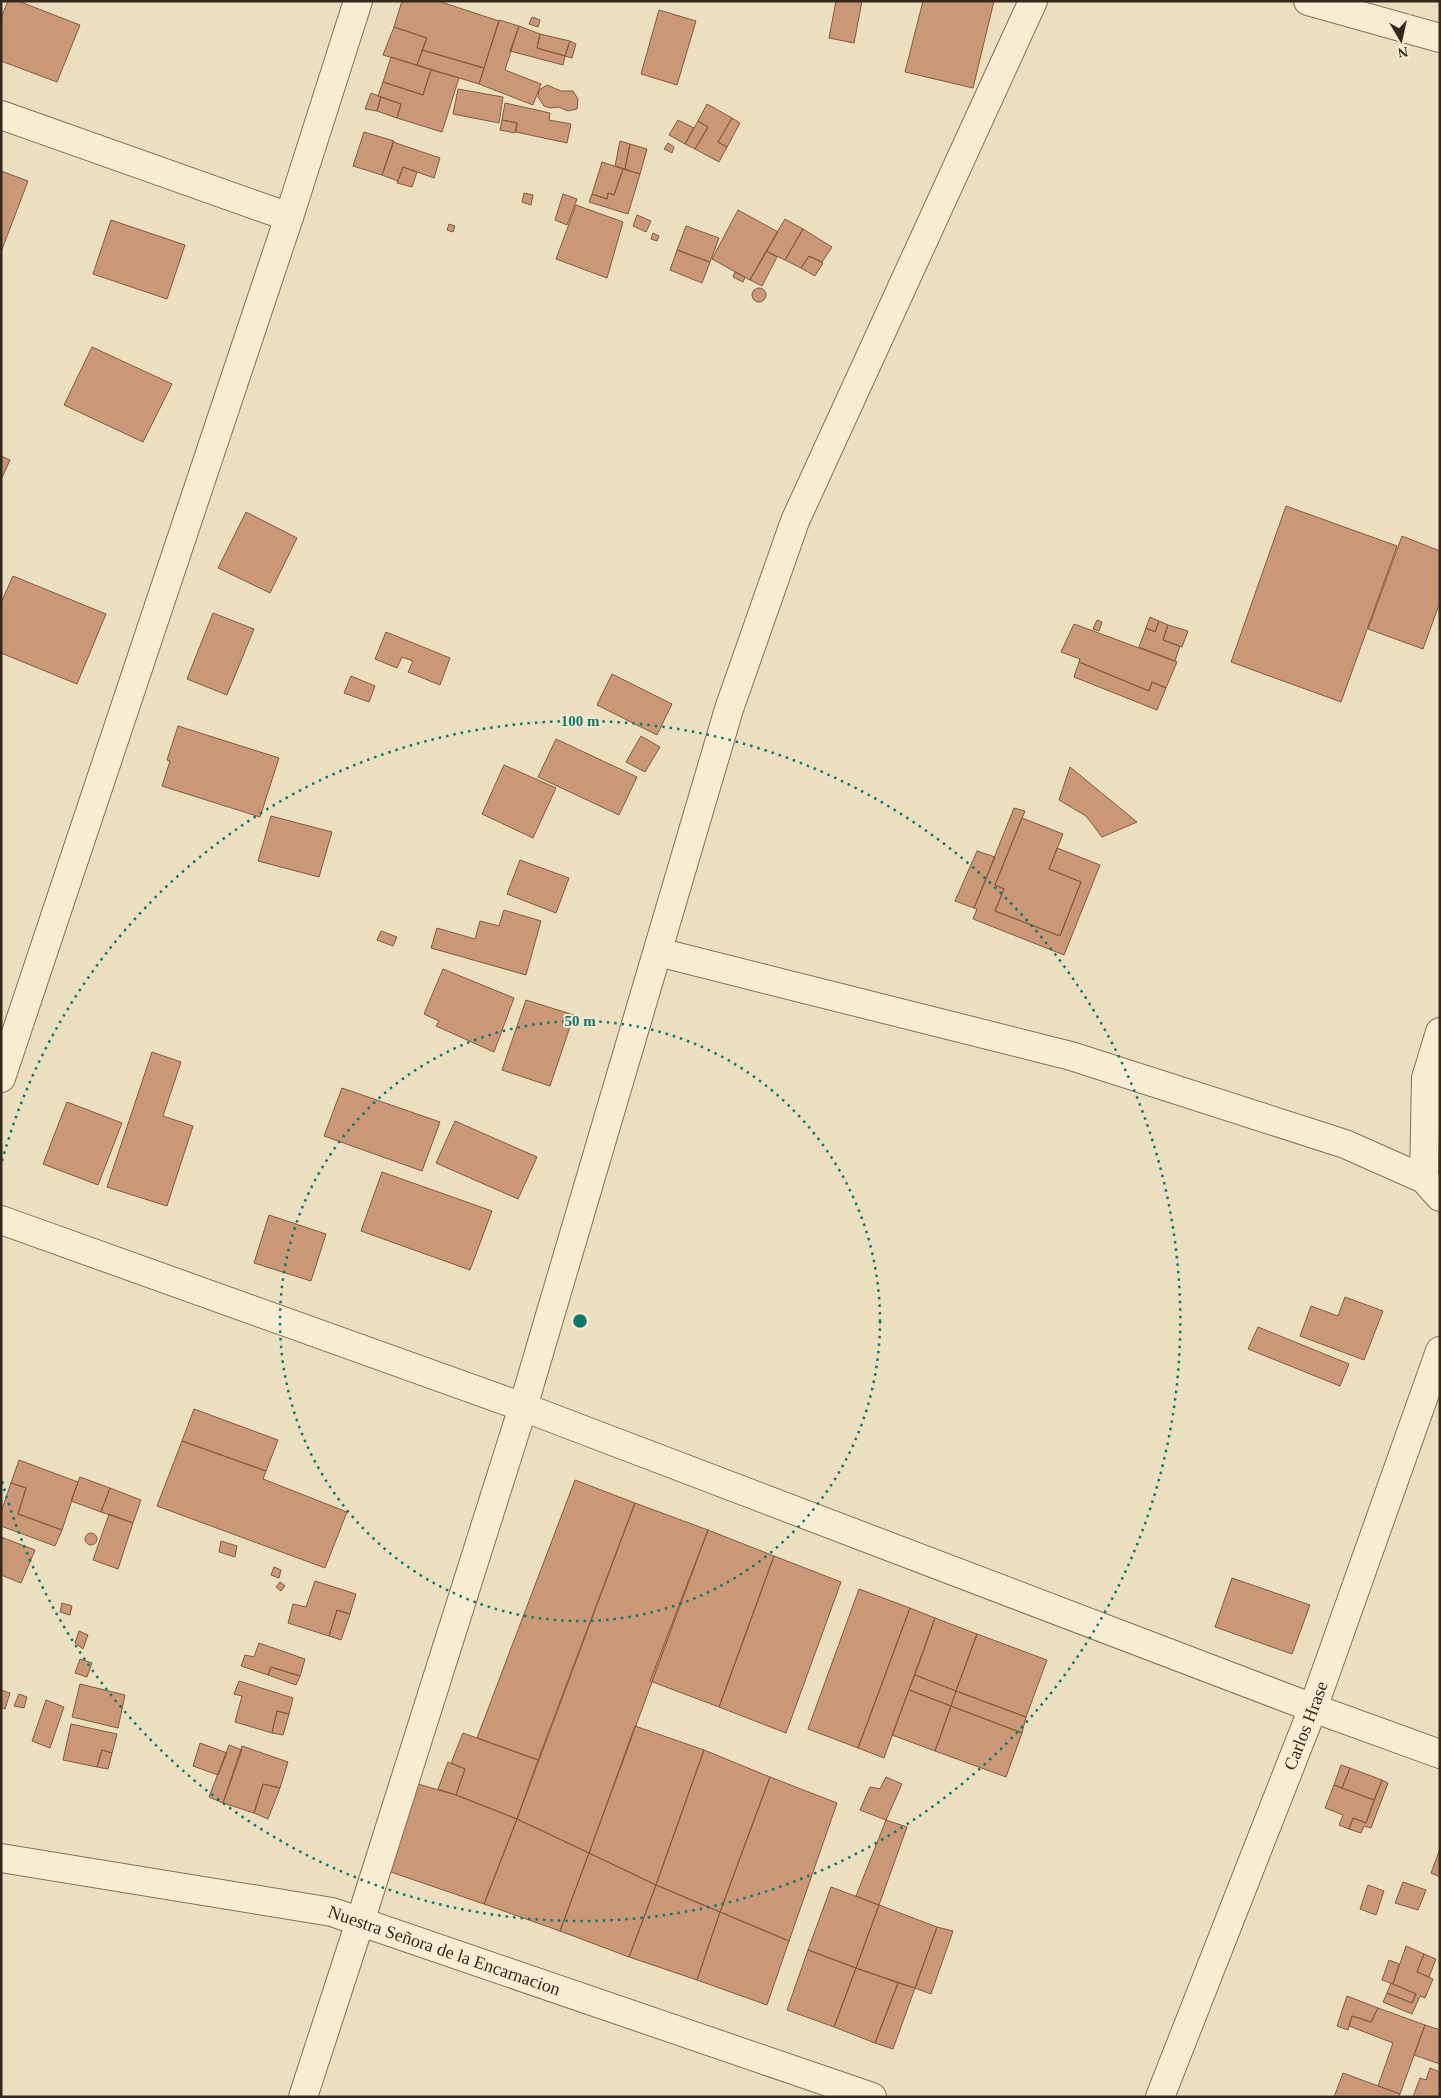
<svg xmlns="http://www.w3.org/2000/svg" width="1441" height="2098" viewBox="0 0 1441 2098" font-family="'Times New Roman',serif">
<style>
.building{fill:#ca9876;stroke:#83593f}
.lines{fill:none;stroke-linecap:round;stroke-linejoin:round}
.minor-casing{stroke:#857058;stroke-width:30}
.minor{stroke:#f8ecd2;stroke-width:28}
.ring{fill:none;stroke:#0f766e;stroke-width:2.5;stroke-dasharray:2.5 5}
.labels{text-anchor:middle;stroke-width:4;stroke-linejoin:round;paint-order:stroke}
.street-label{font-size:18px;fill:#34281c;stroke:#f4e9cf}
.centre{fill:#0f766e;stroke:#f4e9cf;stroke-width:2.5}
.ring-label{font-size:15px;text-anchor:middle;font-weight:bold;fill:#0f766e;stroke:#f4e9cf;stroke-width:4;stroke-linejoin:round;paint-order:stroke}
</style>
<rect width="100%" height="100%" fill="#ecdfc0"/>
<path class="building" d="M 8,1 L 18,1 L 80,25 L 57,82 L 1,61 L 1,18 Z
M 402,1 L 438,1 L 499,21 L 484,68 L 422,50 L 427,38 L 394,27 Z
M 836,1 L 862,1 L 854,43 L 829,38 Z
M 923,1 L 994,1 L 973,88 L 905,72 Z
M 659,10 L 696,21 L 677,85 L 641,74 Z
M 532,17 L 540,20 L 538,27 L 529,24 Z
M 499,20 L 519,26 L 505,70 L 541,84 L 533,105 L 479,84 Z
M 519,26 L 540,34 L 537,48 L 565,56 L 563,65 L 510,51 Z
M 394,27 L 427,38 L 417,65 L 383,55 Z
M 540,34 L 570,41 L 565,56 L 537,48 Z
M 570,41 L 576,44 L 572,58 L 565,56 Z
M 422,50 L 484,68 L 479,84 L 417,65 Z
M 391,57 L 431,70 L 423,95 L 383,82 Z
M 431,70 L 459,78 L 442,132 L 397,118 L 401,104 L 378,96 L 383,82 L 423,95 Z
M 547,85 L 561,91 L 573,91 L 578,99 L 577,109 L 568,111 L 559,107 L 550,108 L 544,106 L 538,97 L 539,90 Z
M 458,89 L 503,97 L 499,123 L 453,114 Z
M 371,93 L 381,97 L 377,111 L 365,109 Z
M 381,97 L 401,104 L 397,118 L 377,111 Z
M 505,103 L 550,113 L 549,120 L 571,124 L 567,143 L 516,132 L 517,123 L 502,120 Z
M 707,104 L 732,118 L 718,142 L 727,147 L 719,162 L 695,149 L 708,127 L 698,121 Z
M 732,118 L 740,123 L 727,147 L 718,142 Z
M 502,120 L 517,123 L 515,133 L 500,130 Z
M 678,120 L 694,128 L 685,144 L 669,135 Z
M 698,121 L 708,127 L 695,149 L 685,144 Z
M 364,132 L 394,141 L 382,175 L 353,166 Z
M 620,141 L 630,144 L 625,169 L 615,166 Z
M 393,142 L 440,158 L 434,178 L 403,167 L 398,181 L 382,175 Z
M 668,143 L 674,147 L 672,153 L 664,149 Z
M 630,144 L 647,149 L 640,174 L 625,169 Z
M 602,162 L 623,169 L 614,195 L 608,193 L 607,199 L 592,194 Z
M 403,167 L 417,172 L 412,187 L 397,183 Z
M 623,169 L 640,174 L 628,214 L 589,202 L 592,194 L 607,199 L 608,193 L 614,195 Z
M 1,171 L 28,181 L 1,252 Z
M 524,193 L 533,195 L 531,205 L 522,202 Z
M 563,194 L 577,199 L 567,225 L 555,220 Z
M 576,205 L 623,222 L 607,278 L 556,259 Z
M 738,210 L 778,232 L 750,280 L 712,259 Z
M 637,215 L 651,221 L 646,232 L 633,226 Z
M 785,219 L 803,229 L 785,260 L 766,251 Z
M 111,220 L 185,245 L 167,299 L 93,274 Z
M 449,224 L 455,226 L 453,232 L 447,230 Z
M 686,226 L 719,238 L 710,262 L 677,250 Z
M 803,229 L 832,247 L 822,262 L 809,256 L 801,268 L 785,260 Z
M 653,233 L 659,236 L 657,241 L 651,239 Z
M 677,250 L 710,262 L 702,283 L 670,270 Z
M 766,251 L 777,257 L 762,286 L 750,280 Z
M 809,256 L 823,263 L 815,276 L 801,268 Z
M 735,272 L 745,277 L 743,282 L 733,277 Z
M752 295a7 7 0 1 1 14 0a7 7 0 1 1-14 0Z
M 92,347 L 172,384 L 143,442 L 64,405 Z
M 1,456 L 10,460 L 1,480 Z
M 1286,506 L 1397,546 L 1341,702 L 1231,662 Z
M 246,512 L 297,538 L 270,593 L 218,568 Z
M 1402,536 L 1440,551 L 1440,602 L 1423,649 L 1368,629 Z
M 13,576 L 106,614 L 77,684 L 1,653 L 1,603 Z
M 213,613 L 254,629 L 227,695 L 187,679 Z
M 1150,617 L 1159,621 L 1155,632 L 1146,628 Z
M 1097,620 L 1102,622 L 1099,631 L 1093,629 Z
M 1159,621 L 1168,625 L 1163,640 L 1180,646 L 1175,661 L 1139,647 L 1146,628 L 1155,632 Z
M 1074,624 L 1177,662 L 1166,688 L 1152,682 L 1149,691 L 1079,662 L 1080,659 L 1061,652 Z
M 1168,625 L 1188,631 L 1182,647 L 1163,640 Z
M 386,632 L 450,658 L 440,685 L 408,672 L 413,661 L 402,657 L 397,668 L 375,659 Z
M 1079,662 L 1149,691 L 1152,682 L 1166,688 L 1157,710 L 1074,677 Z
M 612,674 L 672,704 L 657,735 L 597,705 Z
M 351,676 L 375,686 L 369,702 L 344,693 Z
M 178,726 L 279,758 L 260,817 L 162,786 L 170,761 L 167,760 Z
M 641,736 L 660,747 L 645,772 L 626,762 Z
M 556,739 L 637,777 L 619,815 L 538,777 Z
M 504,765 L 556,788 L 533,838 L 482,814 Z
M 1070,767 L 1137,822 L 1102,837 L 1086,816 L 1059,800 Z
M 1014,808 L 1025,811 L 995,885 L 1004,889 L 995,911 L 1060,936 L 1081,882 L 1049,869 L 1057,848 L 1100,865 L 1064,955 L 973,919 L 977,909 L 974,908 Z
M 271,816 L 332,832 L 319,877 L 258,861 Z
M 1022,818 L 1063,834 L 1049,869 L 1081,882 L 1060,936 L 995,911 L 1004,889 L 995,885 Z
M 977,851 L 995,857 L 974,908 L 955,901 Z
M 520,860 L 569,878 L 556,913 L 507,894 Z
M 504,910 L 541,921 L 526,975 L 431,948 L 437,928 L 475,939 L 480,921 L 499,926 Z
M 381,931 L 397,937 L 393,946 L 377,940 Z
M 443,969 L 514,998 L 494,1052 L 436,1026 L 439,1021 L 424,1014 Z
M 526,1000 L 574,1015 L 550,1086 L 502,1070 Z
M 152,1052 L 181,1062 L 163,1116 L 193,1126 L 167,1206 L 107,1187 Z
M 342,1088 L 440,1122 L 422,1171 L 324,1136 Z
M 67,1102 L 122,1123 L 98,1185 L 43,1164 Z
M 455,1121 L 537,1157 L 518,1199 L 436,1163 Z
M 382,1172 L 492,1211 L 470,1270 L 361,1231 Z
M 269,1215 L 326,1234 L 311,1281 L 254,1263 Z
M 1345,1297 L 1383,1311 L 1364,1360 L 1300,1336 L 1311,1306 L 1338,1316 Z
M 1258,1327 L 1349,1364 L 1340,1386 L 1248,1349 Z
M 194,1409 L 278,1440 L 266,1471 L 182,1441 Z
M 182,1441 L 266,1471 L 263,1479 L 347,1512 L 325,1568 L 157,1506 Z
M 19,1460 L 78,1482 L 62,1530 L 18,1514 L 26,1488 L 11,1483 Z
M 80,1477 L 110,1488 L 101,1512 L 71,1501 Z
M 575,1480 L 635,1503 L 538,1760 L 477,1738 Z
M 11,1483 L 26,1488 L 18,1514 L 62,1530 L 55,1546 L 1,1526 L 1,1512 Z
M 110,1488 L 141,1500 L 133,1523 L 101,1512 Z
M 635,1503 L 708,1530 L 589,1853 L 517,1819 Z
M 109,1514 L 133,1523 L 118,1569 L 93,1560 Z
M 708,1530 L 774,1556 L 719,1707 L 650,1681 Z
M85 1539a6 6 0 1 1 12 0a6 6 0 1 1-12 0Z
M 1,1537 L 35,1550 L 21,1583 L 1,1575 Z
M 221,1541 L 237,1546 L 235,1557 L 219,1552 Z
M 774,1556 L 841,1582 L 786,1733 L 719,1707 Z
M 274,1567 L 281,1570 L 279,1578 L 271,1575 Z
M 1232,1578 L 1310,1605 L 1292,1654 L 1215,1627 Z
M 315,1581 L 356,1594 L 350,1614 L 337,1610 L 329,1636 L 288,1623 L 293,1604 L 306,1607 Z
M 280,1582 L 285,1586 L 281,1591 L 276,1587 Z
M 859,1589 L 910,1608 L 858,1748 L 808,1729 Z
M 62,1603 L 72,1606 L 70,1615 L 60,1612 Z
M 910,1608 L 935,1618 L 884,1758 L 858,1748 Z
M 337,1610 L 350,1614 L 341,1640 L 329,1636 Z
M 935,1618 L 977,1634 L 956,1691 L 915,1675 Z
M 79,1631 L 88,1635 L 83,1649 L 75,1643 Z
M 977,1634 L 1047,1660 L 1026,1717 L 956,1691 Z
M 259,1643 L 305,1659 L 300,1676 L 271,1667 L 268,1675 L 241,1666 L 245,1655 L 254,1657 Z
M 80,1659 L 92,1663 L 87,1677 L 75,1673 Z
M 271,1667 L 300,1676 L 296,1685 L 268,1675 Z
M 915,1675 L 956,1691 L 951,1706 L 909,1690 Z
M 239,1681 L 293,1698 L 289,1714 L 277,1711 L 272,1733 L 235,1722 L 242,1696 L 234,1694 Z
M 80,1684 L 125,1695 L 118,1728 L 72,1717 Z
M 1,1690 L 10,1693 L 5,1709 L 1,1708 Z
M 909,1690 L 951,1706 L 935,1751 L 892,1735 Z
M 956,1691 L 1026,1717 L 1022,1733 L 951,1706 Z
M 19,1694 L 27,1697 L 24,1708 L 14,1706 Z
M 46,1700 L 64,1707 L 50,1748 L 32,1741 Z
M 951,1706 L 1022,1733 L 1006,1777 L 935,1751 Z
M 277,1711 L 289,1714 L 283,1735 L 272,1733 Z
M 71,1724 L 117,1734 L 112,1753 L 102,1750 L 97,1767 L 63,1760 Z
M 635,1726 L 704,1750 L 656,1885 L 589,1853 Z
M 463,1733 L 538,1760 L 517,1819 L 456,1795 L 465,1769 L 451,1763 Z
M 200,1743 L 227,1753 L 218,1775 L 193,1766 Z
M 229,1745 L 242,1750 L 223,1803 L 209,1797 Z
M 242,1746 L 288,1762 L 280,1788 L 263,1784 L 254,1813 L 223,1803 Z
M 102,1750 L 112,1753 L 108,1769 L 97,1767 Z
M 704,1750 L 770,1777 L 720,1912 L 656,1885 Z
M 448,1762 L 465,1769 L 456,1795 L 438,1789 Z
M 1341,1765 L 1350,1768 L 1342,1788 L 1334,1785 Z
M 1350,1768 L 1382,1780 L 1374,1800 L 1342,1788 Z
M 770,1777 L 837,1803 L 789,1941 L 720,1912 Z
M 886,1777 L 902,1784 L 886,1820 L 860,1810 L 870,1787 L 880,1789 Z
M 1382,1780 L 1388,1783 L 1371,1828 L 1364,1826 L 1361,1833 L 1349,1829 L 1353,1818 L 1366,1823 Z
M 263,1784 L 280,1788 L 268,1819 L 254,1813 Z
M 418,1784 L 456,1795 L 517,1819 L 484,1904 L 385,1870 Z
M 1334,1785 L 1374,1800 L 1366,1823 L 1353,1818 L 1349,1829 L 1339,1825 L 1343,1815 L 1325,1808 Z
M 517,1819 L 589,1853 L 560,1931 L 484,1904 Z
M 886,1820 L 907,1827 L 879,1905 L 856,1896 Z
M 1440,1849 L 1440,1877 L 1431,1873 Z
M 589,1853 L 656,1885 L 629,1957 L 560,1931 Z
M 1403,1882 L 1426,1890 L 1418,1910 L 1395,1903 Z
M 656,1885 L 720,1912 L 697,1980 L 629,1957 Z
M 1368,1885 L 1384,1891 L 1376,1915 L 1360,1909 Z
M 831,1887 L 879,1905 L 856,1968 L 808,1950 Z
M 879,1905 L 937,1927 L 915,1988 L 856,1968 Z
M 720,1912 L 789,1941 L 767,2005 L 697,1980 Z
M 937,1927 L 953,1931 L 931,1994 L 915,1988 Z
M 1406,1946 L 1424,1954 L 1417,1972 L 1433,1979 L 1425,1998 L 1420,1996 L 1412,2014 L 1383,2002 L 1387,1993 L 1412,2003 L 1416,1994 L 1393,1984 Z
M 808,1950 L 856,1968 L 834,2027 L 787,2010 Z
M 1424,1954 L 1436,1959 L 1429,1977 L 1417,1972 Z
M 1389,1960 L 1399,1964 L 1393,1984 L 1382,1980 Z
M 856,1968 L 898,1983 L 875,2043 L 834,2027 Z
M 898,1983 L 915,1988 L 893,2049 L 875,2043 Z
M 1391,1983 L 1416,1994 L 1412,2003 L 1387,1993 Z
M 1347,1996 L 1378,2008 L 1371,2022 L 1352,2016 L 1348,2030 L 1337,2026 Z
M 1378,2008 L 1425,2025 L 1400,2094 L 1378,2086 L 1393,2043 L 1349,2026 L 1352,2016 L 1371,2022 Z
M 1425,2025 L 1440,2030 L 1440,2064 L 1414,2055 Z
M 1430,2068 L 1440,2072 L 1440,2097 L 1413,2097 L 1420,2078 L 1426,2080 Z
M 1343,2073 L 1400,2094 L 1399,2097 L 1334,2097 Z"/>
<g class="lines">
<g class="minor-casing">
<g id="minor">
<path d="M 1308,1 L 1440,38"/>
<path d="M 1,115 L 289,217"/>
<path d="M 658,952 L 1071,1056 L 1345,1144 L 1424,1179 L 1440,1197"/>
<path d="M 1,1078 L 289,217 L 358,1"/>
<path d="M 1424,1179 L 1426,1078 L 1440,1032"/>
<path d="M 1,1220 L 523,1407 L 1313,1708 L 1440,1754"/>
<path id="s1" d="M 1,1858 L 332,1912 L 872,2097"/>
<path d="M 303,2097 L 360,1922 L 523,1407 L 729,709 L 795,521 L 1033,1"/>
<path id="s2" d="M 1160,2097 L 1313,1708 L 1440,1351"/>
</g>
</g>
<use href="#minor" class="minor"/>
</g>
<g class="ring">
<circle cx="580" cy="1321" r="300"/>
<path d="M2 1161A600 600 0 1 1 2 1481"/>
</g>
<g class="labels">
<g class="street-label">
<text dy="6" stroke="none"><textPath href="#s2" startOffset="399">Carlos Hrase</textPath></text>
<text dy="6" stroke="none"><textPath href="#s1" startOffset="454">Nuestra Señora de la Encarnacion</textPath></text>
</g>
</g>
<circle cx="580" cy="1321" r="8" class="centre"/>
<g class="ring-label">
<text x="580" y="726">100 m</text>
<text x="580" y="1026">50 m</text>
</g>
<rect width="1441" height="2098" fill="none" stroke="#34281c" stroke-width="5"/>
<g transform="translate(1401 40) rotate(171)" stroke="#f4e9cf" stroke-width="4" paint-order="stroke">
<path d="M0-4L9 19L0 12L-9 19Z" fill="#34281c"/>
<text y="-8" font-size="14" font-weight="bold" text-anchor="middle" fill="#34281c">N</text>
</g>
</svg>
